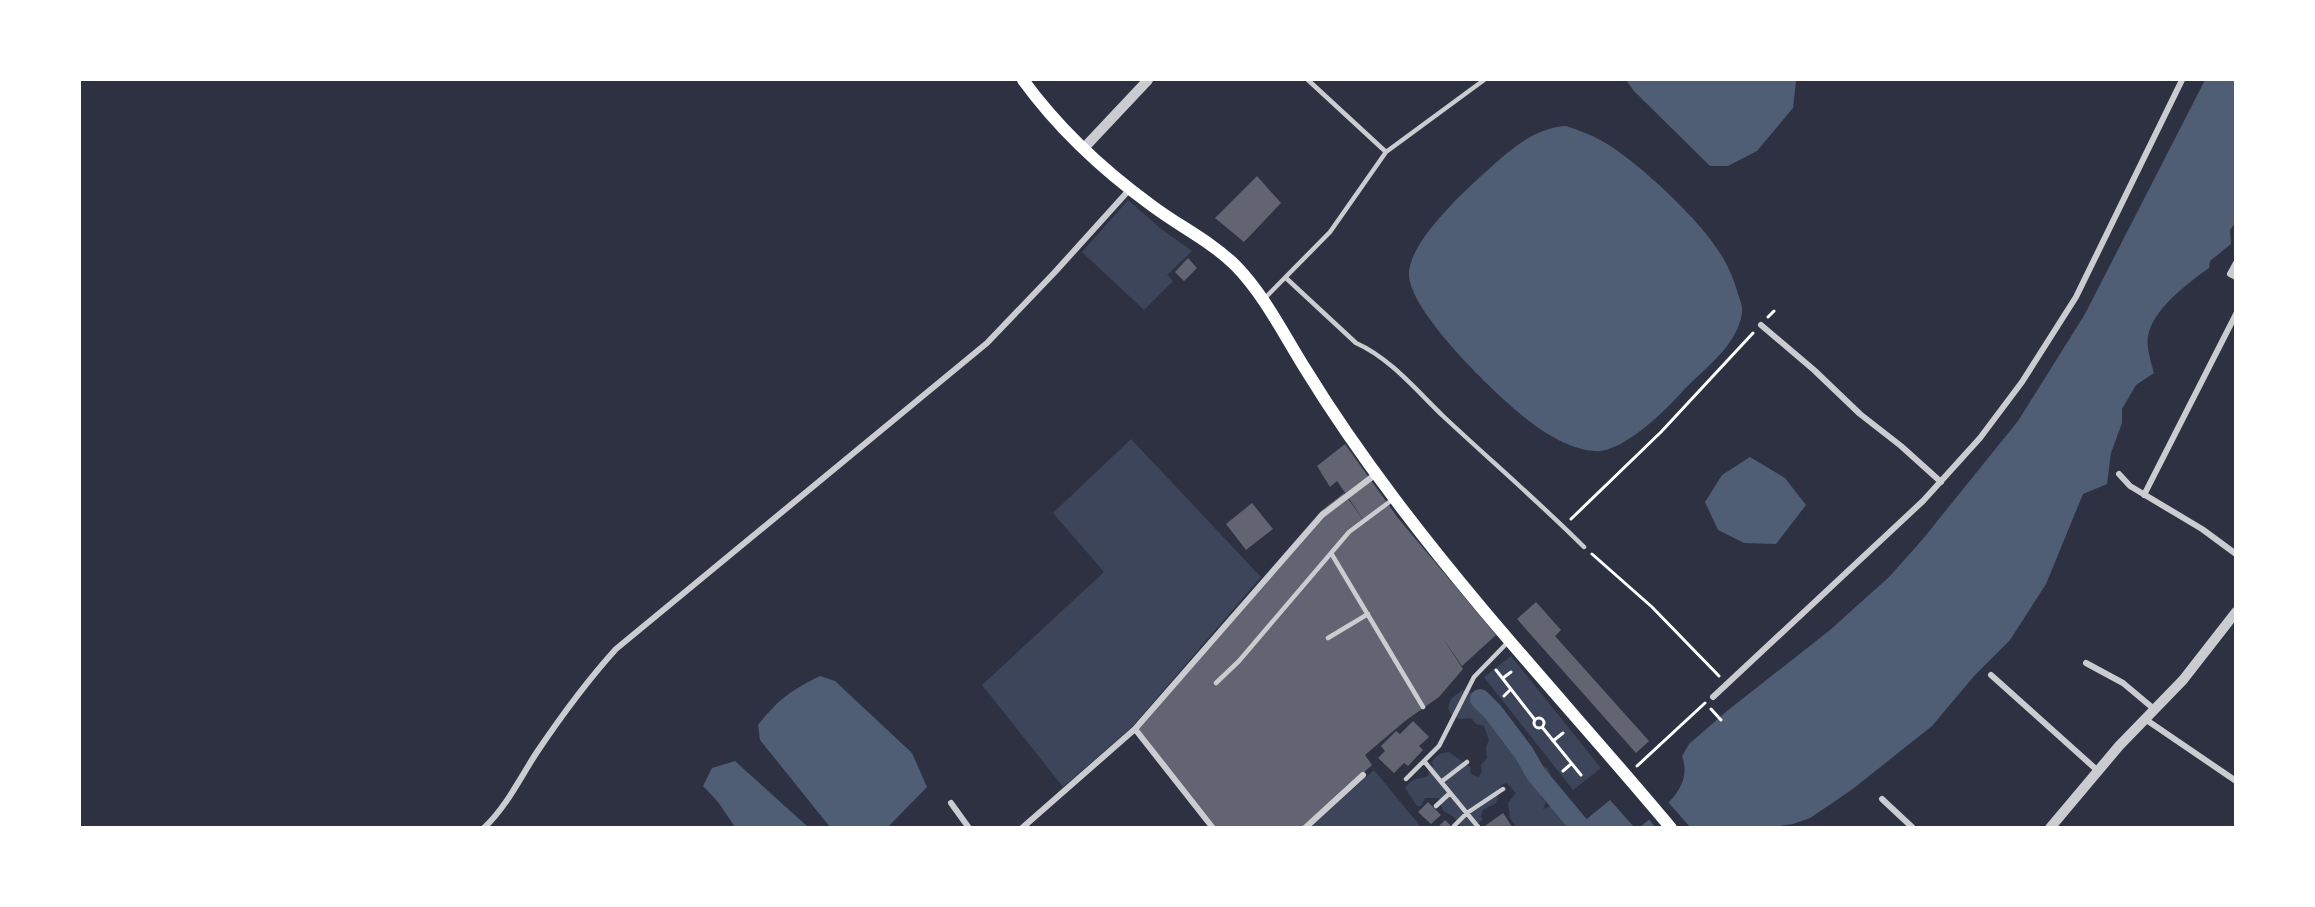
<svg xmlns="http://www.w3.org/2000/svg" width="2315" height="907" viewBox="0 0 2315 907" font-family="'Times New Roman',serif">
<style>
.green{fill:#3c4559}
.water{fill:#4f5d75}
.pier{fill:#2d3142}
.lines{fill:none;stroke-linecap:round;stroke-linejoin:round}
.canal{stroke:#4f5d75;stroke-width:20}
.building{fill:#626471}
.path{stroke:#fff;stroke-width:3}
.service{stroke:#caccd0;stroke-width:4.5}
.minor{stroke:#caccd0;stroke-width:6}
.tertiary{stroke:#caccd0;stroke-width:10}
.secondary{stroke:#fff;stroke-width:12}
</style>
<rect width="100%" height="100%" fill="#2d3142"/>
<path class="green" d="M 1128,200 L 1160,228 L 1192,251 L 1167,275 L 1173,281 L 1144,310 L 1082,252 Z
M 1131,439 L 1261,577 L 1132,727 L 1063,787 L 982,685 L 1104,572 L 1053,513 Z
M 1511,656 L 1601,768 L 1573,790 L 1484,677 Z
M 1462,690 L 1487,697 L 1500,710 L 1506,726 L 1532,750 L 1535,760 L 1547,768 L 1555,784 L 1553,790 L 1541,797 L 1546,802 L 1543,809 L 1557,804 L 1568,810 L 1570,817 L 1565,827 L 1516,827 L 1510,818 L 1508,803 L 1516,793 L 1507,783 L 1501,785 L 1496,803 L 1483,810 L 1481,816 L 1483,820 L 1472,827 L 1460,826 L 1454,817 L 1443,811 L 1439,798 L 1425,798 L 1421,806 L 1417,806 L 1405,788 C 1414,775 1419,781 1429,775 L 1428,771 L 1434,765 L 1431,763 C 1436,755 1440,753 1449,752 L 1470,767 L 1471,774 L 1478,777 L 1482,772 L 1481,765 L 1487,758 L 1486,747 L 1489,740 L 1484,726 L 1476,724 L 1471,718 L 1460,719 L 1452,716 L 1448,708 L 1451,699 Z
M 1374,770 L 1421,827 L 1310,827 Z"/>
<path class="water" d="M 1626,80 L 1795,80 L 1796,81 L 1793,108 L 1757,151 L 1728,166 L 1710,166 L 1634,91 Z
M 2205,80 L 2235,80 L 2236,222 L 2230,230 L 2231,244 L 2210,261 L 2209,268 C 2188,283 2153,309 2148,336 C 2146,347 2151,362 2154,373 L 2136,385 L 2122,409 L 2122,423 L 2111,453 L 2107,484 L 2083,494 L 2046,584 L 2010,640 L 1975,675 L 1932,726 L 1854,788 L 1831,804 L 1810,818 L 1793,824 L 1774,827 L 1639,828 C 1661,809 1694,789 1682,756 L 1689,744 L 1727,711 L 1830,630 L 1889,577 L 1922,540 L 2018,421 L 2085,314 Z
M 1566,126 C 1578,130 1590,134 1602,141 C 1635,159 1698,218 1718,250 C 1727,263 1734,279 1738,294 C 1740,300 1743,307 1742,313 C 1737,347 1703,369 1681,393 C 1664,412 1621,454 1594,451 C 1571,449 1547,435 1529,421 C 1499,398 1406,310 1409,272 C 1411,242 1458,197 1480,177 C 1506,154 1531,128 1566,126 Z
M 1750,457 L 1785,478 L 1806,505 L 1776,544 L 1744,543 L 1718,530 L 1705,502 L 1722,475 Z
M 820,676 L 835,681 L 912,753 L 927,787 L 888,827 L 830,827 L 760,740 L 758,725 C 779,699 790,691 820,676 Z
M 735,761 L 808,827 L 735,827 L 718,802 L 703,786 L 712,768 Z
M 1610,800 L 1634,827 L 1577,827 Z"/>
<path class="pier" d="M 1667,801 L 1690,827 L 1656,828 L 1647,817 Z"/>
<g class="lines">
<path class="canal" d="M 1480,699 L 1493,712 L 1524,753 L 1536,774 L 1581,828"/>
</g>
<path class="building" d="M 1257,176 L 1281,203 L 1244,242 L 1215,218 Z
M 1188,258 L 1197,268 L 1184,281 L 1175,272 Z
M 1345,444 L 1398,518 L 1496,635 L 1462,666 L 1442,637 L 1463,669 L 1439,697 L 1405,721 L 1365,755 L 1372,765 L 1302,828 L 1217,828 L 1135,725 L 1321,511 L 1344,493 L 1369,528 L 1337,481 L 1330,487 L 1317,466 Z
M 1252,503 L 1273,529 L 1246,550 L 1226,524 Z
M 1536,602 L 1561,630 L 1555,636 L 1649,741 L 1636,753 L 1517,619 Z
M 1413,721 L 1429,737 L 1419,746 L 1423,750 L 1408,766 L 1404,763 L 1394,773 L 1378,758 L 1385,751 L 1381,746 L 1396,731 L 1400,734 Z
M 1428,802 L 1441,815 L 1431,824 L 1418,812 Z
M 1503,813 L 1513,828 L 1482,828 Z
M 1445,820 L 1453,828 L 1437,828 Z"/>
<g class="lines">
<path class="path" d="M 1768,317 L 1774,311
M 1571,519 L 1661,432 L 1753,333
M 1592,554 L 1652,607 L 1719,676
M 1496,670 L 1535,720
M 1503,678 L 1511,672
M 1504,696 L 1511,689
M 1711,709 L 1721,720
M1534 723a5 5 0 1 1 10 0a5 5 0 1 1-10 0Z
M 1542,727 L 1581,775
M 1553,741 L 1563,733
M 1637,766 L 1705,703
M 1563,771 L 1571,764"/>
<path class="service" d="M 1308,80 L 1386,152
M 1286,278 L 1356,343 C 1390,358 1417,391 1443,416 C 1490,460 1539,502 1584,547
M 1263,300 L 1330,232 L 1386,152 L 1484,80
M 1331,553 L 1423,707
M 1328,638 L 1368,614
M 1216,683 L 1239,661 L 1349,532 L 1392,500
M 1424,761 L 1479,828
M 1406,779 L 1439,746 L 1474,677 L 1508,642
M 1441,782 L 1467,762
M 1436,806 L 1450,793
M 1454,826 L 1467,813 L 1503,789"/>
<path class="minor" d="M 2236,263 L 2230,274 L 2236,277
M 1761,325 L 1814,370 L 1860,414 L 1901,446 L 1941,482
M 2119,474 L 2130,486 L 2202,529 L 2236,554
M 2144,495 L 2236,314
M 2086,663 L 2123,683 L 2154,709
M 1991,675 L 2098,771
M 1713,697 L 1923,501 L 1980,438 L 2022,382 L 2076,297 L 2182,80
M 2145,719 L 2236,781
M 1135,729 L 1213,828
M 1882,799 L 1913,828
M 951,803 L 969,828
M 484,828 C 507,806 520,778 537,752 C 562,715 586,682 616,649 L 987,343 L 1055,272 L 1130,189
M 1022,828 L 1135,729 L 1322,515 L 1376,474
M 1305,828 L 1363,775"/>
<path class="tertiary" d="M 1083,149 L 1148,80
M 2050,828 L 2119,746 L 2183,680 L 2236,612"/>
<path class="secondary" d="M 1023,80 C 1058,128 1103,170 1151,205 C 1180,227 1211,241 1236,266 C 1265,296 1284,335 1306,370 C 1333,414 1363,457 1394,498 C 1480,613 1579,718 1671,828"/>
</g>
<rect width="2315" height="907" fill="none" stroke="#ffffff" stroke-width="162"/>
</svg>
